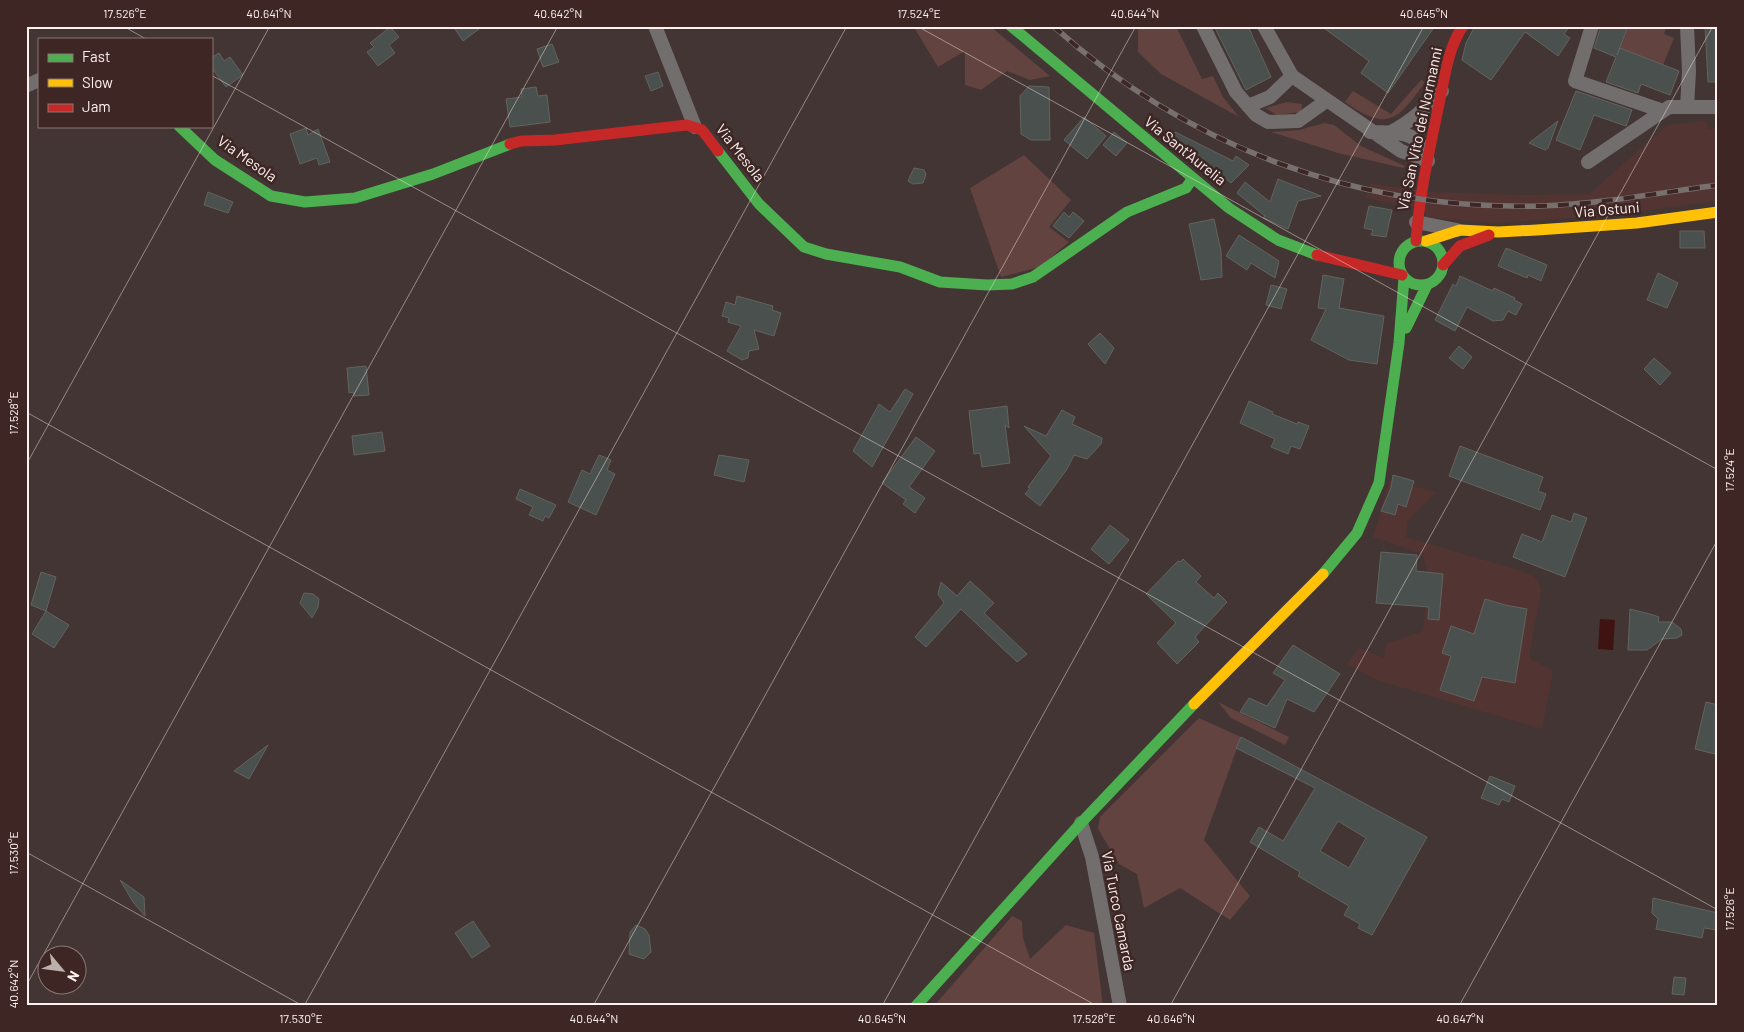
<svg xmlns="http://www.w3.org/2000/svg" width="1744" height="1032" viewBox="0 0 1744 1032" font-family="Barlow,sans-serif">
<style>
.built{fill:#523532}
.green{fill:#624340}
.water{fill:#3f1312}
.building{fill:#4a504d;stroke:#636360;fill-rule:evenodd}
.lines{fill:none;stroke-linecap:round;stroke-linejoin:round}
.street{stroke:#736e6e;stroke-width:14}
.fast{stroke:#4caf50;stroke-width:11}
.slow{stroke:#ffc107;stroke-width:11}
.jam{stroke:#c62828;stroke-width:11}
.rail-casing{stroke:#78706e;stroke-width:5.5}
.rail{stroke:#3d2624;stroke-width:4;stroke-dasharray:11;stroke-linecap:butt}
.ticks{fill:none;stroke:#fef1ef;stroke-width:1;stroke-opacity:0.45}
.labels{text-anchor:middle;stroke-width:5;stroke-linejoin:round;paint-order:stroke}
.street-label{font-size:15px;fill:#fef1ef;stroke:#3d2624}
.neatline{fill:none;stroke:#fef1ef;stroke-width:2}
.ticks-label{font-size:12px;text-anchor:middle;fill:#fef1ef}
</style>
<rect width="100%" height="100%" fill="#423533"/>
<path class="built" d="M 1707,121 L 1707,129 L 1718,128 L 1718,201 L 1606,216 L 1493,223 L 1426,217 L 1423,209 L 1365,198 L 1370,183 L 1429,192 L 1522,195 L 1589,194 L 1667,125 Z
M 1390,480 L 1436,492 L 1408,521 L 1406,537 L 1515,569 L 1533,576 L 1539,582 L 1541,591 L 1529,658 L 1553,671 L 1542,729 L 1379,681 L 1347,664 L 1359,648 L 1384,658 L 1386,644 L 1423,631 L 1429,580 L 1423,554 L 1373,537 Z"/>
<path class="green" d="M 913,26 L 990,26 L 1050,76 L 1030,80 L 1007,71 L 981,90 L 965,85 L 965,51 L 938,67 Z
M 1138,26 L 1176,26 L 1202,79 L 1213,76 L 1223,97 L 1239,117 L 1161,74 L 1138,52 Z
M 1628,26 L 1667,26 L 1664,34 L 1674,38 L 1663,65 L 1620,48 Z
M 1421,80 L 1425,82 C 1398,121 1387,132 1345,102 L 1353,91 L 1391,114 Z
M 1287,102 L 1302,104 L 1301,112 L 1277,115 L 1265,108 Z
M 1324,123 L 1334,125 L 1361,146 L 1405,166 L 1403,168 L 1338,153 L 1271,132 L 1299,130 Z
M 1024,155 L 1071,200 L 1049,227 L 1069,242 L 1040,267 L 1001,277 L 970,188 Z
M 1218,702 L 1289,737 L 1285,745 L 1231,718 Z
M 1199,718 L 1241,737 L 1204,840 L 1250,896 L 1230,920 L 1180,888 L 1144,908 L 1137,874 L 1119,864 L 1098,829 L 1100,817 Z
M 1012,916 L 1022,921 L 1023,938 L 1030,959 L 1066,925 L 1094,933 L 1103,1006 L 934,1006 Z"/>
<path class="water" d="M 1600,619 L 1615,620 L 1613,650 L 1598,649 Z"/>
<path class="building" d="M 453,26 L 483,26 L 463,41 Z
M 1214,26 L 1248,26 L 1271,77 L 1246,90 Z
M 1321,26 L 1435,26 L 1388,93 L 1361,73 L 1369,61 Z
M 1475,26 L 1570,26 L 1564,34 L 1570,38 L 1558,56 L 1525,32 L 1491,80 L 1462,60 L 1466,43 Z
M 1601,26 L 1628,26 L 1617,55 L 1620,48 L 1679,71 L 1670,95 L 1641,84 L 1638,93 L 1606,82 L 1616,57 L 1594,48 Z
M 1705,26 L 1718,26 L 1718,82 L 1708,82 Z
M 390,27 L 399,37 L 389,45 L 395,53 L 378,66 L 367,52 L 374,47 L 370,43 Z
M 552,44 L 559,62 L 543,67 L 537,49 Z
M 219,53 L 224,61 L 230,57 L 243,75 L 226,87 L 211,67 L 211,58 Z
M 658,72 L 663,86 L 651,91 L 645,76 Z
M 1029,86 L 1049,87 L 1050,140 L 1031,140 L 1021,134 L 1020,96 Z
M 536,87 L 538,96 L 547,95 L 550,122 L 510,127 L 506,99 L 522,97 L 521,89 Z
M 1576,91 L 1632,110 L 1626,126 L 1594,115 L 1580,150 L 1556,140 Z
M 1084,117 L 1106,136 L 1087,159 L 1064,140 Z
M 1558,121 L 1548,148 L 1545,150 L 1529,143 Z
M 306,128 L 308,135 L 318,129 L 330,162 L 319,165 L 317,158 L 300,164 L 290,134 Z
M 1114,132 L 1127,143 L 1116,156 L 1103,145 Z
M 1175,132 L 1233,161 L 1236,156 L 1249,165 L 1231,183 L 1172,136 Z
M 914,168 L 924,170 L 926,174 L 923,183 L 913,184 L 908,181 Z
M 1278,179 L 1321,196 L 1298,201 L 1288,229 L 1263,218 L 1265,216 L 1237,193 L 1245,182 L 1270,202 Z
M 208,192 L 233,202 L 228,213 L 204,205 Z
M 1369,206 L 1392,210 L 1386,237 L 1371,235 L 1373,230 L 1364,228 Z
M 1064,212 L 1069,217 L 1073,212 L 1084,221 L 1069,238 L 1053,226 Z
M 1214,219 L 1221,251 L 1222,277 L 1201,280 L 1189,224 Z
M 1680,231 L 1704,231 L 1705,248 L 1680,248 Z
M 1239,235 L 1279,261 L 1275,278 L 1251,263 L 1247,270 L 1226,256 Z
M 1506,248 L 1547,265 L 1541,281 L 1528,275 L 1527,278 L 1498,266 Z
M 1658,273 L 1678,283 L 1667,308 L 1647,300 Z
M 1323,275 L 1344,279 L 1339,308 L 1384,316 L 1377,364 L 1349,360 L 1311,340 L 1326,309 L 1318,308 Z
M 1460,276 L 1493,291 L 1494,288 L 1515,298 L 1514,300 L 1522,304 L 1516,315 L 1508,311 L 1503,320 L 1493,321 L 1467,307 L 1455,331 L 1435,320 L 1453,284 L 1456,286 Z
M 1271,285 L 1287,289 L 1281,309 L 1266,305 Z
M 737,296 L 773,306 L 772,310 L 781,313 L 774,336 L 754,330 L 759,349 L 749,351 L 748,358 L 742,360 L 727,351 L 741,326 L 728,322 L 729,318 L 722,316 L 726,302 L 735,305 Z
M 1100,333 L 1114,348 L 1105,364 L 1088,344 Z
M 1459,346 L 1472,357 L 1463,369 L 1449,358 Z
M 1654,358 L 1671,373 L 1660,385 L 1644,369 Z
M 366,366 L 369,395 L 354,396 L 354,392 L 349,393 L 347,368 Z
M 905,389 L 913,394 L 872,467 L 853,451 L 879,404 L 890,412 Z
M 1249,401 L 1273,412 L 1272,414 L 1297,424 L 1298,422 L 1309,426 L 1300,449 L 1291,446 L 1288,454 L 1271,447 L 1275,439 L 1240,423 Z
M 1007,406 L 1009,428 L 1005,425 L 1010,463 L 982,467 L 980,453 L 974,454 L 969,411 Z
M 1062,410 L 1075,417 L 1072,424 L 1102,438 L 1101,444 L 1087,459 L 1074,455 L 1067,469 L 1040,506 L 1025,494 L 1030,488 L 1028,487 L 1051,456 L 1024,426 L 1046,436 Z
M 382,432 L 385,451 L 354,455 L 352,436 Z
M 916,437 L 935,451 L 909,487 L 925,498 L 915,513 L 903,504 L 906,500 L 882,483 Z
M 1460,446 L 1543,477 L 1538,491 L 1546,494 L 1540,510 L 1449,476 Z
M 599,455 L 611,460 L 607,470 L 615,474 L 596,515 L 568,502 L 582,470 L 590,474 Z
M 719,455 L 749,460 L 744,482 L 714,475 Z
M 1393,475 L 1414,481 L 1406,507 L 1398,504 L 1395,515 L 1381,511 L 1391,488 Z
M 520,489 L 556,505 L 549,518 L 545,516 L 543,521 L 529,515 L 533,507 L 516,499 Z
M 1574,513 L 1587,518 L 1565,577 L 1513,557 L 1522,534 L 1542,542 L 1552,515 L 1571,522 Z
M 1110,525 L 1129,540 L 1109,564 L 1091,549 Z
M 1381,552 L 1417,555 L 1416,571 L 1443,574 L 1439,620 L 1428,619 L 1429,607 L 1376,603 Z
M 1183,559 L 1201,576 L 1196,582 L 1214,598 L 1218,593 L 1227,602 L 1195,637 L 1199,642 L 1177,664 L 1157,643 L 1176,623 L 1146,594 L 1178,561 L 1180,562 Z
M 41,572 L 56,577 L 46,611 L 69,625 L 54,648 L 32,634 L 46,611 L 31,605 Z
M 970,581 L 994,603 L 984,613 L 1027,654 L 1017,662 L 961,609 L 926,647 L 915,637 L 944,603 L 938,594 L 941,582 L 957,596 Z
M 304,593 L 313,594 L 319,599 L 318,607 L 312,618 L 300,603 Z
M 1485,599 L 1505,605 L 1527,609 L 1515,683 L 1482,677 L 1474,701 L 1440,690 L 1451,656 L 1442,653 L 1451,626 L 1474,634 Z
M 1630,609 L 1650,614 L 1659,617 L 1658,622 L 1672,622 L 1681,629 L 1682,635 L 1677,638 L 1662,639 L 1647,650 L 1628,650 Z
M 1293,645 L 1340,674 L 1314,712 L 1287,699 L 1275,728 L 1240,712 L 1249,698 L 1267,706 L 1285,680 L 1273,673 Z
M 1706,702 L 1718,705 L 1718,744 L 1715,754 L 1695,749 Z
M 1241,737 L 1427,837 L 1372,935 L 1358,928 L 1360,924 L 1344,915 L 1349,906 L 1298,876 L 1300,872 L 1250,842 L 1259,827 L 1283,841 L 1315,788 L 1236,748 ZM 1338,821 L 1366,838 L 1349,868 L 1320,851 Z
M 268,745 L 249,779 L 234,771 Z
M 1490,776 L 1515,786 L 1509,802 L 1502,799 L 1499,805 L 1481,798 Z
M 120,880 L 144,897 L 145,916 L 133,902 Z
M 1653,898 L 1718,913 L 1718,930 L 1704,928 L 1702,938 L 1656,929 L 1658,919 L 1652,913 Z
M 473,921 L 490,946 L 472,958 L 455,933 Z
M 636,925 L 645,929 L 649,935 L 651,952 L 644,959 L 629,954 L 630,932 Z
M 1674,977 L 1686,978 L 1684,995 L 1672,994 Z"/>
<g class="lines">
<path class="street" d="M 655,26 L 695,127
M 1203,26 L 1236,92 L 1256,115 L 1268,122 L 1298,121 L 1326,101
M 1264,26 L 1292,76 L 1401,151 L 1428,161 C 1419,129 1399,133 1370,132
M 1592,26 L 1575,81 L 1663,111
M 26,86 L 39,80
M 1248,106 L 1270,97 L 1292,76
M 1687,107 L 1689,71 L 1687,26
M 1389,133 C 1411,122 1425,108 1442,91
M 1588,162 L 1669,107 L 1718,107
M 1416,222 L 1457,230
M 1081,823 L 1092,857 L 1120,1006"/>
<path class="fast" d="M 1011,26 L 1229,208 L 1278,240 L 1317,255
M 179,126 L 215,160 L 271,196 L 305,202 L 355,198 L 433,174 L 510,144
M 718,151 L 759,204 L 804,247 L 826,254 L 900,267 L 940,282 L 987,285 L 1012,284 L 1033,277 L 1127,212 L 1186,188 L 1193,178
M1399 263a22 22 0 1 1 44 0a22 22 0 1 1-44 0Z
M 1406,328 L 1427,285
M 1323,574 L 1357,533 L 1379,483 L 1399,343 L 1404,278
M 916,1006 L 1081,823 L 1194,704"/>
<path class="slow" d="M 1426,241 L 1460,230 L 1498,232 L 1537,230 L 1637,223 L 1718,212
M 1194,704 L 1323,574"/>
<path class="jam" d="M 510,144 L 521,141 L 555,140 L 687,125 L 702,130 L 718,151
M 1416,241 C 1419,196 1429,153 1438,109 C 1444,82 1447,49 1463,26
M 1317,255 L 1402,275
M 1443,265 L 1460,246 L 1489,235"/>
<g class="rail-casing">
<path id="rail" d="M 1053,26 C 1189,148 1359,211 1541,206 C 1600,204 1659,193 1718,185"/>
</g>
<use href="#rail" class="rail"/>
</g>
<path class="ticks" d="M 123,26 L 146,39M 917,26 L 1718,470M 1710,26 L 1718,30M 211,75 L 1718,910M 26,412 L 1097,1006M 26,465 L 270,26M 26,852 L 303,1006M 26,986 L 558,26M 304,1006 L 847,26M 593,1006 L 1136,26M 882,1006 L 1424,26M 1170,1006 L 1713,26M 1459,1006 L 1718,539"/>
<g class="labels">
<g class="street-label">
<text transform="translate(1420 129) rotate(-78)" y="5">Via San Vito dei Normanni</text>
<text transform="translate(1185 151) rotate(39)" y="5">Via Sant'Aurelia</text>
<text transform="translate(740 153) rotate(52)" y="5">Via Mesola</text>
<text transform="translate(247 159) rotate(35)" y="5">Via Mesola</text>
<text transform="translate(1607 210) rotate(-5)" y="5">Via Ostuni</text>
<text transform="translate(1118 911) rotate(79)" y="5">Via Turco Camarda</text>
</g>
</g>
<rect width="1744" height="1032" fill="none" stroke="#3d2624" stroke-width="55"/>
<rect x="38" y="38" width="175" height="90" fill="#3d2624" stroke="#8a7775"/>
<rect x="48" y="54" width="25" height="8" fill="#4caf50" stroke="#8a7775"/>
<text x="82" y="62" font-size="15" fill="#fef1ef">Fast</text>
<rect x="48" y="79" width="25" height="8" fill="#ffc107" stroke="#8a7775"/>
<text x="82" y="88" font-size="15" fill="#fef1ef">Slow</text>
<rect x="48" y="104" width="25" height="8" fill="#c62828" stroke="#8a7775"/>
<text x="82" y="112" font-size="15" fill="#fef1ef">Jam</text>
<g transform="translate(62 970) rotate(119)"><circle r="24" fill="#3d2624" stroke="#8a7775"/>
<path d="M0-4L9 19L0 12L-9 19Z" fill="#bcafad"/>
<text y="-8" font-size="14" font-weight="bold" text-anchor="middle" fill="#fef1ef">N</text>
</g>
<rect x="28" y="28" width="1688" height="976" class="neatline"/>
<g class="ticks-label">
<text x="125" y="18">17.526°E</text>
<text x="269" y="18">40.641°N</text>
<text x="558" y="18">40.642°N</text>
<text x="919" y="18">17.524°E</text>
<text x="1135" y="18">40.644°N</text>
<text x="1424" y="18">40.645°N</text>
<text transform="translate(14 413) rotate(-90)" y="4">17.528°E</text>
<text transform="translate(1730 470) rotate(-90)" y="4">17.524°E</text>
<text transform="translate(14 853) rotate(-90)" y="4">17.530°E</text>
<text transform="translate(1730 909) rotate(-90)" y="4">17.526°E</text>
<text transform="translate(14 984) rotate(-90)" y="4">40.642°N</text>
<text x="301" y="1023">17.530°E</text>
<text x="594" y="1023">40.644°N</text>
<text x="882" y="1023">40.645°N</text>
<text x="1094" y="1023">17.528°E</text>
<text x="1171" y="1023">40.646°N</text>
<text x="1460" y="1023">40.647°N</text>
</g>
</svg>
